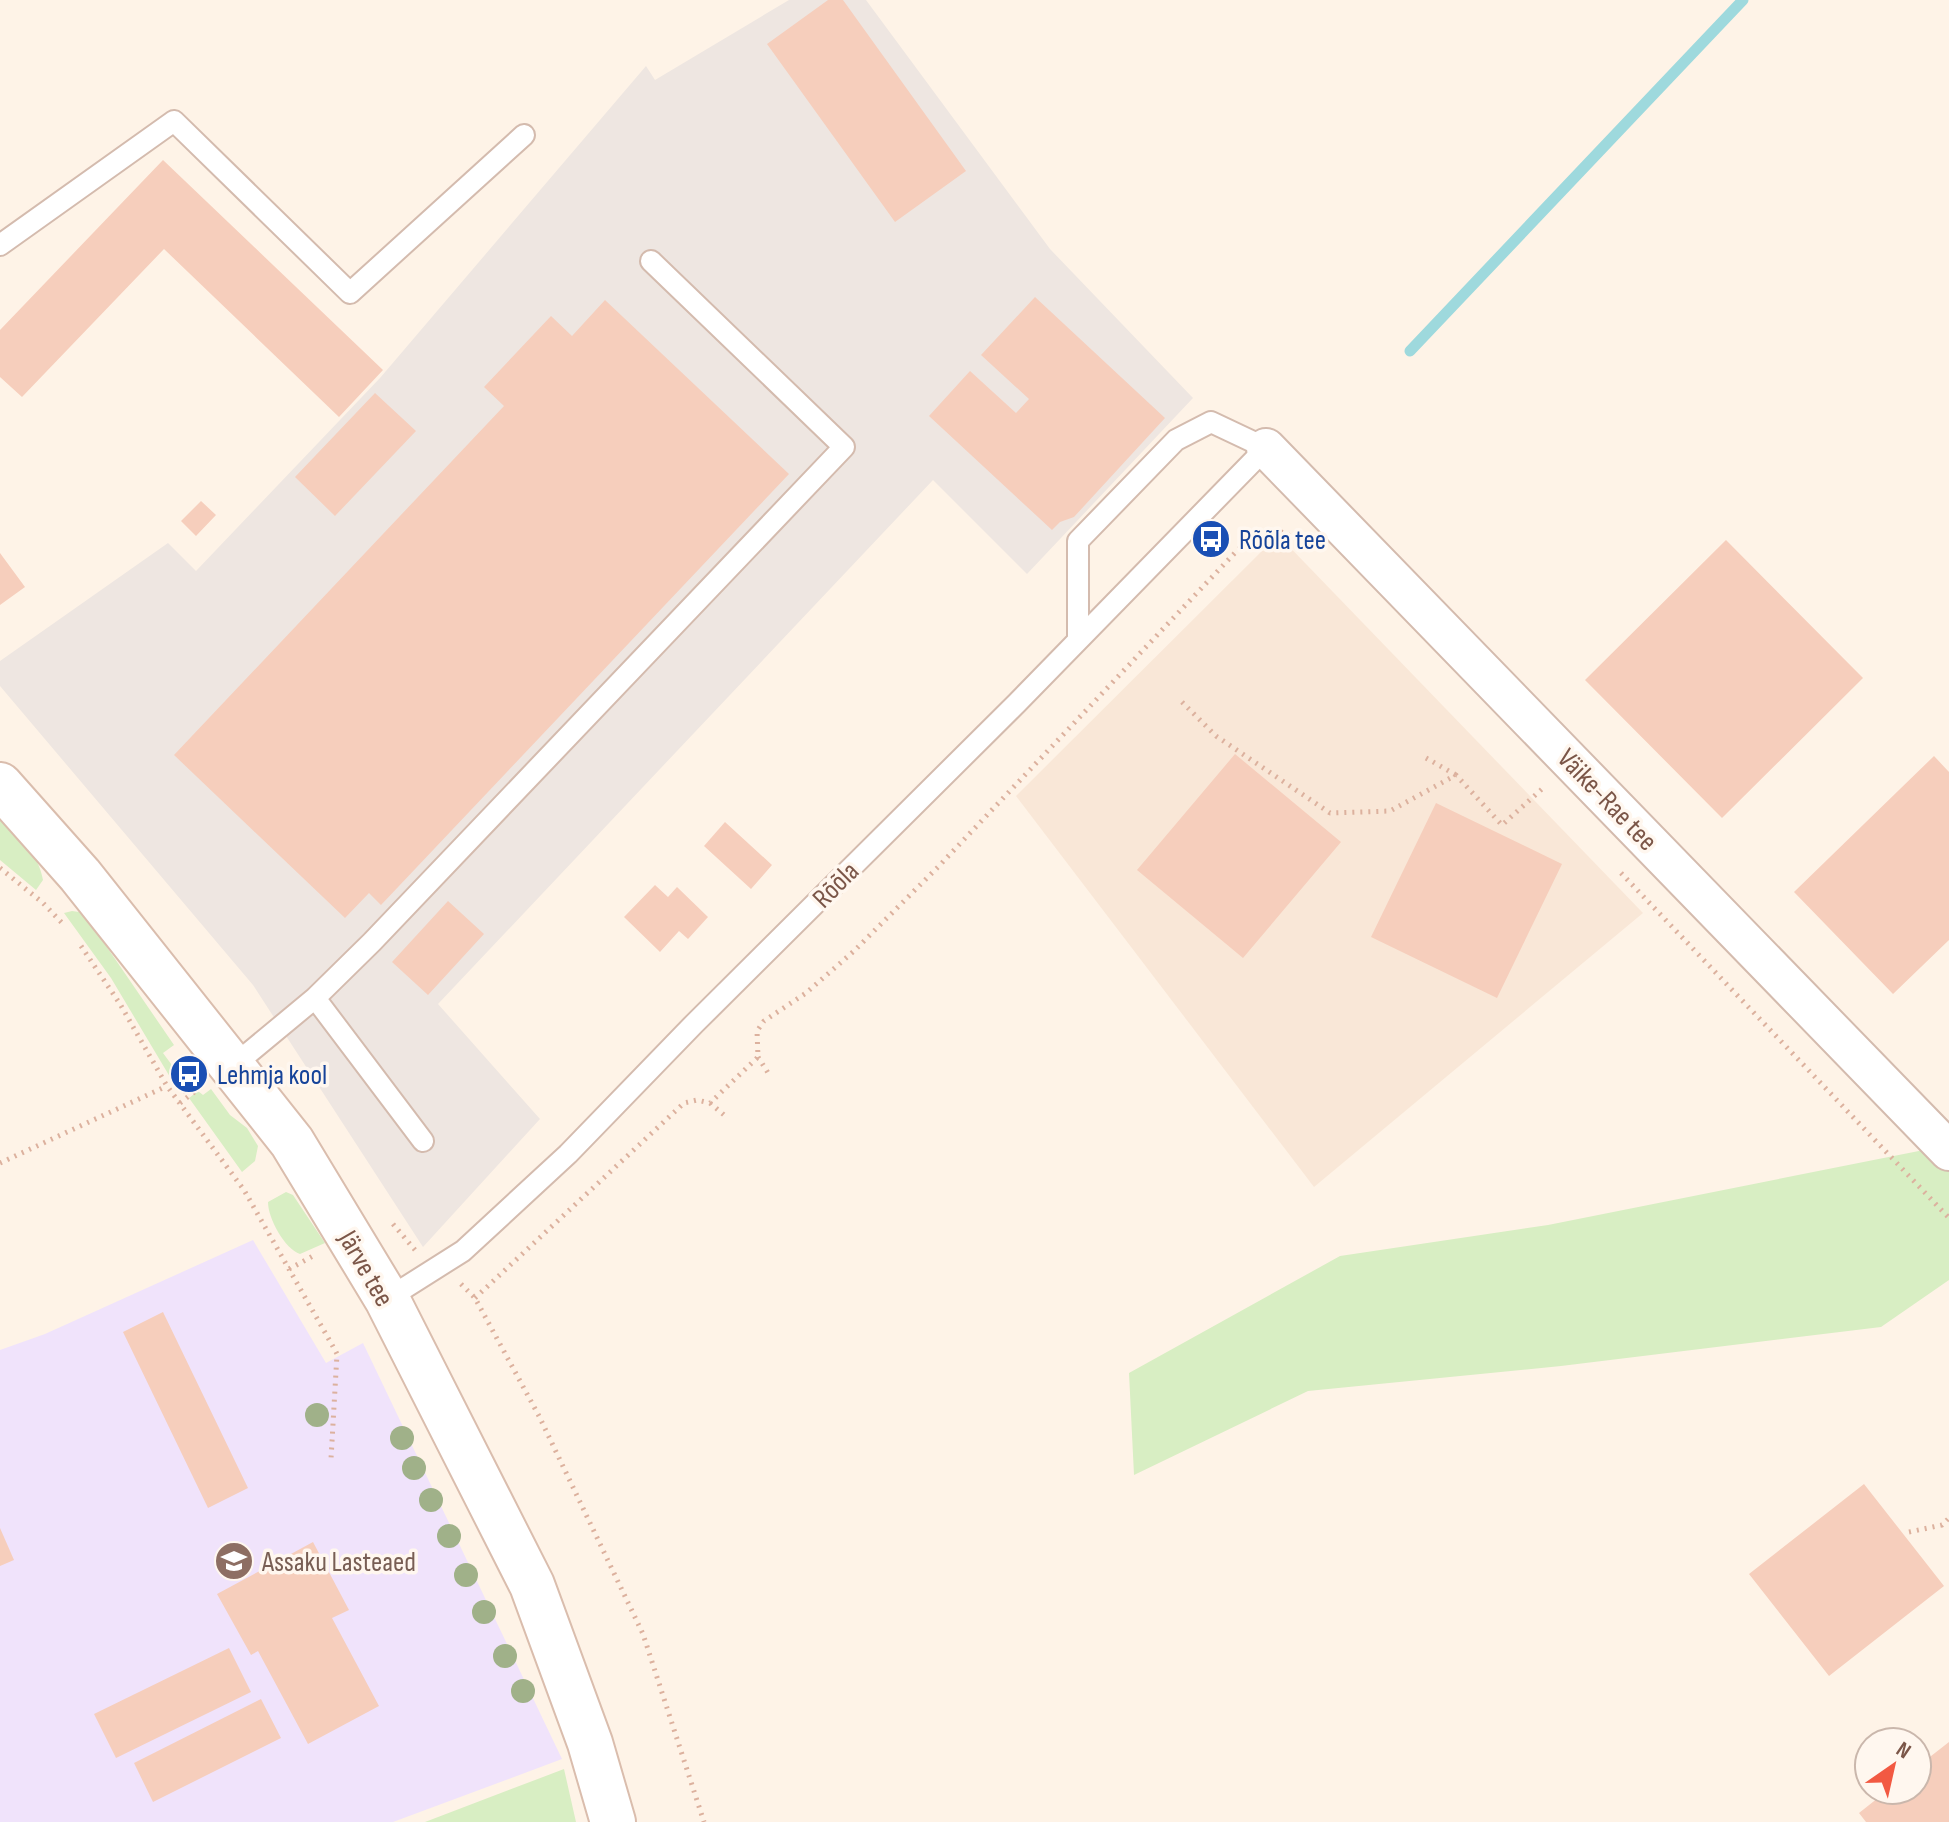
<svg xmlns="http://www.w3.org/2000/svg" width="1949" height="1822" viewBox="0 0 1949 1822" font-family="'Sofia Sans Condensed',sans-serif">
<style>
.residential{fill:#f9e7d7}
.industrial{fill:#eee6e1}
.education{fill:#f0e3fb}
.green{fill:#d8eec3}
.lines{fill:none;stroke-linecap:round;stroke-linejoin:round}
.stream{stroke:#9ed9dd;stroke-width:11}
.building{fill:#f6cebc}
.lane-casing{stroke:#d4bbae;stroke-width:24}
.street-casing{stroke:#d4bbae;stroke-width:42}
.secondary-casing{stroke:#dabdad;stroke-width:48}
.path{stroke:#dcb19e;stroke-width:5;stroke-dasharray:2 6;stroke-linecap:butt}
.lane{stroke:#fff;stroke-width:20}
.street{stroke:#fff;stroke-width:38}
.secondary{stroke:#fff;stroke-width:44}
.tree{fill:#a0b189}
.labels{text-anchor:middle;stroke-width:7;stroke-linejoin:round;paint-order:stroke}
.transit-label{font-size:28px;fill:#164399;stroke:#fff7ef;text-anchor:start}
.street-label{font-size:28px;fill:#7b5648;stroke:#fff7ef}
.education-label{font-size:28px;fill:#785e54;stroke:#fff7ef;text-anchor:start}
</style>
<rect width="100%" height="100%" fill="#fef3e7"/>
<path class="residential" d="M 1278,535 L 1643,913 L 1314,1187 L 1016,796 Z"/>
<path class="industrial" d="M 789,0 L 866,0 L 1050,249 L 1193,398 L 1027,574 L 933,480 L 438,1004 L 540,1119 L 423,1247 L 253,985 L 0,686 L 0,661 L 168,543 L 196,571 L 380,378 L 646,66 L 655,80 Z"/>
<path class="education" d="M 253,1240 L 326,1363 L 363,1343 L 562,1759 L 393,1822 L 0,1822 L 0,1350 L 45,1334 Z"/>
<path class="green" d="M 0,816 C 17,835 39,854 43,880 L 36,890 L 0,860 Z
M 72,911 L 79,912 L 87,918 L 174,1045 L 163,1053 L 177,1072 L 170,1077 L 111,978 L 64,913 Z
M 211,1089 L 230,1115 L 247,1128 L 258,1146 L 255,1161 L 242,1172 L 189,1098 L 198,1091 L 203,1095 Z
M 1949,1145 L 1949,1280 L 1881,1327 L 1561,1366 L 1308,1391 L 1134,1475 L 1129,1373 L 1340,1256 L 1548,1225 Z
M 286,1192 L 293,1195 L 325,1243 L 300,1254 C 285,1249 268,1219 268,1202 Z
M 564,1769 L 576,1822 L 425,1822 Z"/>
<g class="lines">
<path class="stream" d="M 1410,351 L 1743,0"/>
</g>
<path class="building" d="M 828,0 L 843,0 L 966,171 L 895,222 L 767,44 Z
M 163,160 L 383,370 L 339,417 L 164,249 L 22,397 L 0,377 L 0,330 Z
M 1035,297 L 1165,418 L 1074,517 L 1060,522 L 1052,530 L 929,416 L 970,371 L 1016,413 L 1029,399 L 981,355 Z
M 605,300 L 789,474 L 381,905 L 369,893 L 345,918 L 174,755 L 504,406 L 484,387 L 551,316 L 572,336 Z
M 375,393 L 416,431 L 335,516 L 295,477 Z
M 201,501 L 216,515 L 196,536 L 181,521 Z
M 1726,540 L 1863,678 L 1722,818 L 1585,680 Z
M 0,553 L 25,587 L 0,605 Z
M 1235,754 L 1341,842 L 1243,958 L 1137,870 Z
M 1934,756 L 1949,772 L 1949,940 L 1893,994 L 1794,892 Z
M 1436,803 L 1562,864 L 1497,998 L 1371,937 Z
M 725,822 L 772,865 L 751,889 L 704,846 Z
M 655,885 L 668,897 L 677,887 L 708,917 L 688,939 L 679,931 L 660,952 L 624,917 Z
M 448,901 L 484,934 L 428,995 L 392,962 Z
M 177,1072 L 190,1089 L 184,1094 L 170,1077 Z
M 163,1312 L 248,1488 L 208,1508 L 123,1332 Z
M 1864,1484 L 1944,1586 L 1829,1676 L 1749,1574 Z
M 0,1528 L 14,1560 L 0,1566 Z
M 313,1542 L 349,1610 L 332,1618 L 379,1706 L 308,1744 L 258,1651 L 251,1655 L 217,1594 Z
M 229,1648 L 251,1692 L 116,1758 L 94,1714 Z
M 261,1699 L 281,1738 L 153,1802 L 134,1763 Z
M 1949,1742 L 1949,1822 L 1866,1822 L 1859,1813 L 1888,1790 L 1917,1790 L 1917,1767 Z"/>
<g class="lines">
<g class="lane-casing">
<path id="lane" d="M 0,245 L 174,121 L 350,293 L 524,135
M 315,998 L 423,1141
M 233,1066 L 315,998 L 372,942 L 844,447 L 651,261
M 387,1299 L 463,1251 L 568,1154 L 694,1024 L 1017,703 L 1266,448 L 1211,422 L 1176,440 L 1078,541 L 1078,640"/>
</g>
<g class="street-casing">
<path id="street" d="M 1266,448 L 1949,1151"/>
</g>
<g class="secondary-casing">
<path id="secondary" d="M 0,785 L 80,875 L 292,1142 L 387,1299 L 532,1585 L 590,1743 L 613,1822"/>
</g>
<path class="path" d="M 1182,702 L 1216,736 L 1330,813 L 1390,811 L 1456,775 L 1502,825 L 1542,789
M 1426,758 L 1456,775
M 0,868 L 43,903 L 65,926
M 1621,873 L 1949,1218
M 81,946 L 120,1004 L 167,1086 L 244,1190 L 335,1350 L 337,1354 L 331,1459
M 758,1057 L 770,1076
M 180,1103 L 198,1089
M 710,1103 L 724,1115
M 0,1163 L 167,1086
M 393,1224 L 415,1250
M 289,1269 L 313,1256
M 461,1284 L 475,1298 L 539,1416 L 643,1634 L 704,1822
M 475,1298 L 684,1103 L 697,1100 L 710,1103 L 758,1057 L 757,1031 L 764,1021 L 806,993 L 854,951 L 938,867 L 1248,539 C 1274,526 1279,529 1303,543
M 1909,1532 L 1942,1525 L 1949,1518"/>
<use href="#lane" class="lane"/>
<use href="#street" class="street"/>
<use href="#secondary" class="secondary"/>
</g>
<g class="tree">
<circle cx="317" cy="1415" r="12"/>
<circle cx="402" cy="1438" r="12"/>
<circle cx="414" cy="1468" r="12"/>
<circle cx="431" cy="1500" r="12"/>
<circle cx="449" cy="1536" r="12"/>
<circle cx="466" cy="1575" r="12"/>
<circle cx="484" cy="1612" r="12"/>
<circle cx="505" cy="1656" r="12"/>
<circle cx="523" cy="1691" r="12"/>
</g>
<defs>
<g id="bus-disc" transform="scale(2)"><circle r="9.5" fill="#1a4fb4" stroke="#fff7ef"/><path d="M-5-6H5V4H4V6H2V4H-2V6H-4V4H-5ZM-3.5-4V0h7V-4ZM-3.5 1.2v1.5H-2V1.2ZM2 1.2v1.5H3.5V1.2Z" fill="#fff"/></g>
<g id="school-disc" transform="scale(2)"><circle r="9.5" fill="#8d6e63" stroke="#fff7ef"/><path d="M0-5L7-2L0 1L-7-2ZM-4 1L0 2.5L4 1V4Q0 6-4 4Z" fill="#fff"/></g>
</defs>
<g fill-rule="evenodd">
<use href="#bus-disc" x="1211" y="539"/>
<use href="#bus-disc" x="189" y="1074"/>
<use href="#school-disc" x="234" y="1561"/>
</g>
<g class="labels">
<g class="transit-label">
<text x="1239" y="549">Rõõla tee</text>
<text x="217" y="1084">Lehmja kool</text>
</g>
<g class="street-label">
<text transform="translate(1608 799) rotate(46)" y="10">Väike-Rae tee</text>
<text transform="translate(835 884) rotate(-45)" y="10">Rõõla</text>
<text transform="translate(367 1268) rotate(60)" y="10">Järve tee</text>
</g>
<g class="education-label">
<text x="262" y="1571">Assaku Lasteaed</text>
</g>
</g>
<g transform="translate(1893 1766) rotate(34)"><circle r="38" fill="#fff7ef" stroke="#cab7ac" stroke-width="2"/>
<path d="M0-6L14 30L0 20L-14 30Z" fill="#f25942"/>
<text y="-12" font-size="22" font-weight="bold" text-anchor="middle" fill="#7b5648">N</text>
</g>
</svg>
